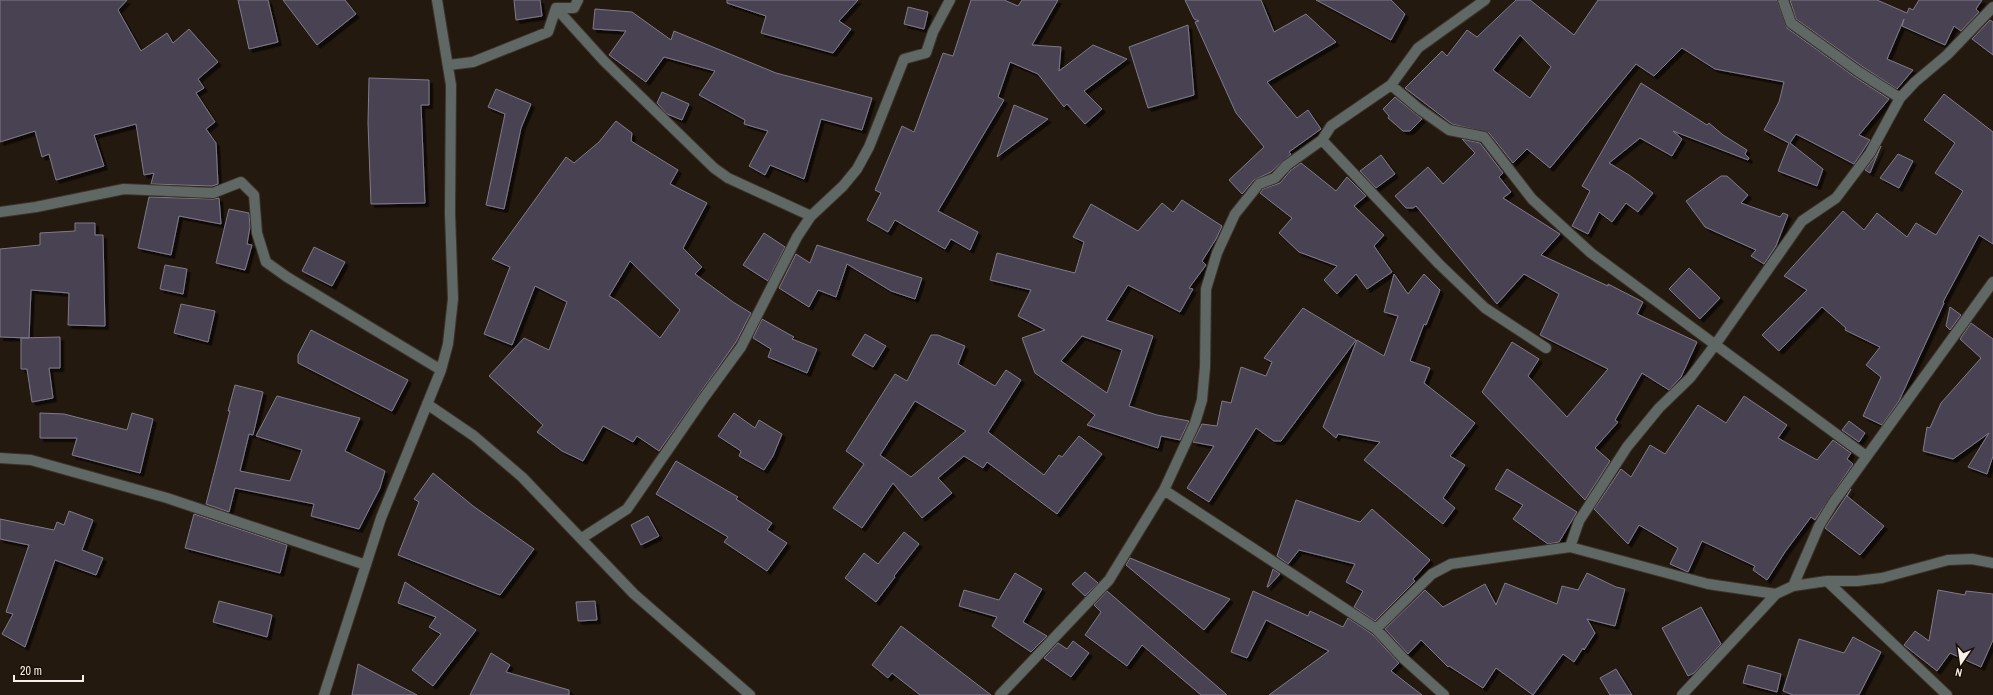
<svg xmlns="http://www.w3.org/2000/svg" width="1993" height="695" viewBox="0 0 1993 695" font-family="'Archivo Narrow',sans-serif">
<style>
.building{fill:#494352;stroke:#80798a;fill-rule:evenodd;filter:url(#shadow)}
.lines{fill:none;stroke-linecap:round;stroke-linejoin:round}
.street-casing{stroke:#3d3329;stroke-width:12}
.street{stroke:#5f6865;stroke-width:10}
</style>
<defs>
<filter id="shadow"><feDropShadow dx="3.5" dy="3.5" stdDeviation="0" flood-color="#0009"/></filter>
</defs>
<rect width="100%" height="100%" fill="#24190f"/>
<path class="building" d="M 0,0 L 127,0 L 118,10 L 141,51 L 167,33 L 173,43 L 189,29 L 218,62 L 198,79 L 204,88 L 196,93 L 215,122 L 206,129 L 216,143 L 218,184 L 212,186 L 151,184 L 154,173 L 144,175 L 136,124 L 94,135 L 104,166 L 56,180 L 49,154 L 42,157 L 35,131 L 0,142 Z
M 238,0 L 268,0 L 278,42 L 249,49 Z
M 283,0 L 345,0 L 356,14 L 317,45 Z
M 514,0 L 540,0 L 542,16 L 516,20 Z
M 727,0 L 858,0 L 839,21 L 851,29 L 833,53 L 761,33 L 766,16 L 727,3 Z
M 971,0 L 1004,0 L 1018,6 L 1022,0 L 1058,0 L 1032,45 L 1061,47 L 1059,71 L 1093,45 L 1127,59 L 1084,91 L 1102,109 L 1085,124 L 1067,104 L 1064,107 L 1038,74 L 1010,62 L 998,97 L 1004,100 L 938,211 L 978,232 L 970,250 L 951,239 L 945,249 L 895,220 L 888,232 L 867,220 L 881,193 L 875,190 L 902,126 L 914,132 L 943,53 L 953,56 Z
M 1185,0 L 1261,0 L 1274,32 L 1306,14 L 1336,42 L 1267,82 L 1297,118 L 1308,110 L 1321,129 L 1289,152 L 1291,154 L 1271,172 L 1254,180 L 1242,194 L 1229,180 L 1264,147 L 1236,113 L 1195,22 L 1199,21 L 1194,19 Z
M 1316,0 L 1391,0 L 1405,14 L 1391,40 Z
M 1516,0 L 1530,0 L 1574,35 L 1598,0 L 1777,0 L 1787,28 L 1855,77 L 1889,99 L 1859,135 L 1870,140 L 1854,164 L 1796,134 L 1790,143 L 1823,169 L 1817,186 L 1778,171 L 1789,143 L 1764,130 L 1779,102 L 1784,82 L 1715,69 L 1682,48 L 1654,76 L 1636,64 L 1550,168 L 1527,149 L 1513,163 L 1489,133 L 1452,124 L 1405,88 L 1442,51 L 1447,56 L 1467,30 L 1477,37 ZM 1520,35 L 1551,67 L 1530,98 L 1493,70 Z
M 1790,0 L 1877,0 L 1907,13 L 1909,8 L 1913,10 L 1919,0 L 1982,0 L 1976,9 L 1979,12 L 1961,31 L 1954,26 L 1945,45 L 1902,26 L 1904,19 L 1887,59 L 1913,70 L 1897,89 L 1863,67 L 1796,19 Z
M 908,7 L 928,12 L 924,29 L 904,24 Z
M 595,9 L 632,12 L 671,40 L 674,31 L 776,73 L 872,98 L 862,130 L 821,119 L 804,179 L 770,165 L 765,175 L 749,166 L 768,131 L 744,124 L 745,120 L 699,95 L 715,71 L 664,57 L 646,82 L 609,55 L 626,31 L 593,29 Z
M 1990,20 L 1993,22 L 1993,55 L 1972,39 Z
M 1188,25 L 1194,95 L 1148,108 L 1129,47 Z
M 369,78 L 429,80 L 429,105 L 421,105 L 425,203 L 371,204 L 368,123 Z
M 1641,83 L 1707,125 L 1709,123 L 1723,135 L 1747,150 L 1745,154 L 1749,158 L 1748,160 L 1673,131 L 1682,139 L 1672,156 L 1640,138 L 1609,163 L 1629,175 L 1653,193 L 1638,212 L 1626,203 L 1612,222 L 1599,212 L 1588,234 L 1572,226 L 1590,191 L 1582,186 Z
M 496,89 L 531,104 L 521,128 L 504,209 L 486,205 L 505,114 L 488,107 Z
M 662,92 L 689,104 L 682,120 L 667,114 L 657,103 Z
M 1944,94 L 1993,132 L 1993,244 L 1979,235 L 1943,302 L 1944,303 L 1899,401 L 1882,425 L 1863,416 L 1881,377 L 1866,365 L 1880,347 L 1845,330 L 1846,328 L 1822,307 L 1779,351 L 1762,335 L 1807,290 L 1784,276 L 1843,211 L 1864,230 L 1877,213 L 1907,237 L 1916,223 L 1936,235 L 1963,191 L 1935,173 L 1955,143 L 1924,120 Z
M 1395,97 L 1422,119 L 1410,131 L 1403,131 L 1388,118 L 1389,116 L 1383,109 Z
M 1014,105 L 1048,119 L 997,157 Z
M 616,121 L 632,133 L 631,141 L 678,170 L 670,184 L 707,203 L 683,248 L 702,267 L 695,274 L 733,302 L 751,313 L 736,342 L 659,451 L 637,436 L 633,442 L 603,426 L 583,461 L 562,451 L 537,432 L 543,425 L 489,376 L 524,338 L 549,350 L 567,302 L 535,286 L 512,345 L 484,334 L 510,267 L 492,259 L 566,157 L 574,163 L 599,142 ZM 630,261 L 680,310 L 660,338 L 618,301 L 609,296 Z
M 1462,139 L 1480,143 L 1503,173 L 1499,177 L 1511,192 L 1503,198 L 1560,234 L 1541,255 L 1608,286 L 1608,284 L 1643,302 L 1637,314 L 1697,342 L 1681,377 L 1669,390 L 1642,373 L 1615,420 L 1618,422 L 1595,448 L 1610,461 L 1585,500 L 1482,392 L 1512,342 L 1539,359 L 1528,376 L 1567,417 L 1608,369 L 1540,335 L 1559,294 L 1524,274 L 1497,304 L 1416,206 L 1413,208 L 1406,208 L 1395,196 L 1428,167 L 1443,184 L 1475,153 Z
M 1881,146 L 1870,173 L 1865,170 L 1875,157 Z
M 1898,154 L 1913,161 L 1899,188 L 1880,178 Z
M 1381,155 L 1395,174 L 1376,188 L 1360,171 Z
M 1301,163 L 1336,191 L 1347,177 L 1366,196 L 1354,206 L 1384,235 L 1374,246 L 1392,272 L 1367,289 L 1356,274 L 1337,294 L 1324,280 L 1337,266 L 1299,252 L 1279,233 L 1292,218 L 1260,193 L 1263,189 L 1280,183 L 1291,170 Z
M 1721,176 L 1727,176 L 1748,195 L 1741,203 L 1780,217 L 1783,213 L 1788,215 L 1776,246 L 1764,264 L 1751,256 L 1756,250 L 1705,227 L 1686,201 Z
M 149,197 L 213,199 L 219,198 L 221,224 L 179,216 L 171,255 L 138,248 Z
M 1182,200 L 1222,226 L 1216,239 L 1202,261 L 1206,265 L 1189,288 L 1193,289 L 1180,312 L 1128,285 L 1106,320 L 1153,336 L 1129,406 L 1157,415 L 1189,421 L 1180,440 L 1161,436 L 1158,448 L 1087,425 L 1095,415 L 1035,373 L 1022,338 L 1045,330 L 1018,316 L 1031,290 L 990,280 L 997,253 L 1075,273 L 1084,242 L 1073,237 L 1091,204 L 1138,231 L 1162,203 L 1173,212 ZM 1082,336 L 1122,350 L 1107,393 L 1061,361 Z
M 229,209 L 249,213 L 250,227 L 247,244 L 252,245 L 245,270 L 216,263 Z
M 75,223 L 95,223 L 95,235 L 103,235 L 105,326 L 68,325 L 69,293 L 31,290 L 29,338 L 0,337 L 0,249 L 40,245 L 40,233 L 75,231 Z
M 764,233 L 785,247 L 768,281 L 743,265 Z
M 817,245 L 922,278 L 915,299 L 891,291 L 847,264 L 836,297 L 818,290 L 809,307 L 779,288 L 796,254 L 810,263 Z
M 314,247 L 345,262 L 332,286 L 302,271 Z
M 165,265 L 187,269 L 183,294 L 160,289 Z
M 1689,268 L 1720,298 L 1700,319 L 1669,289 Z
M 1394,274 L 1408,294 L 1424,274 L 1440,290 L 1426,325 L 1424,324 L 1410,361 L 1430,368 L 1424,383 L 1475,423 L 1450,456 L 1465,465 L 1443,498 L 1455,508 L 1443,524 L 1364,460 L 1380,442 L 1338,434 L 1336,438 L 1323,427 L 1357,340 L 1384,356 L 1398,316 L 1384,312 Z
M 181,304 L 215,311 L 208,342 L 174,333 Z
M 1950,307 L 1961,315 L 1950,330 L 1946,326 Z
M 1303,308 L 1356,340 L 1281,441 L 1274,441 L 1256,428 L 1209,502 L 1187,488 L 1214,446 L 1193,442 L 1202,424 L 1217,426 L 1222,401 L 1231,403 L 1241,367 L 1266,376 L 1272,362 L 1264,358 Z
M 762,319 L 794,337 L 792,339 L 817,349 L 807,373 L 768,357 L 771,349 L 753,338 Z
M 1971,323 L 1993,339 L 1993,456 L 1987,474 L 1968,467 L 1989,433 L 1953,459 L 1923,451 L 1927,427 L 1930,428 L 1941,403 L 1981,358 L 1960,339 Z
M 311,330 L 408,380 L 392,411 L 298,363 L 298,355 Z
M 865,334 L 886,346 L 873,367 L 852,355 Z
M 931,335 L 938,335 L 965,346 L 958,364 L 995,386 L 1006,370 L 1021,380 L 988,432 L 1044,475 L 1059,455 L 1062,457 L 1079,436 L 1102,454 L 1057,514 L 987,462 L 983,468 L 964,456 L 938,478 L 952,493 L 922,518 L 893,483 L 862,528 L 833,508 L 864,464 L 846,451 L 895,374 L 907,381 ZM 915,401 L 966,431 L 911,477 L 880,455 Z
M 60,337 L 60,368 L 49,368 L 53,398 L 32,402 L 27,369 L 21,369 L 21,338 Z
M 235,385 L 263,392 L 253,435 L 249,434 L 240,471 L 290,481 L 302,450 L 256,436 L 277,396 L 360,418 L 345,451 L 385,471 L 380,488 L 359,529 L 311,516 L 314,504 L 235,488 L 229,512 L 206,504 L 230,411 L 228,411 Z
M 1744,396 L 1787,425 L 1778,438 L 1817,460 L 1833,440 L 1851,453 L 1847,459 L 1853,464 L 1815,520 L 1811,517 L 1785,552 L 1767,580 L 1753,570 L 1755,566 L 1702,541 L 1688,572 L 1670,564 L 1678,548 L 1639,525 L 1628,544 L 1594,509 L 1621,469 L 1631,477 L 1650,445 L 1665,454 L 1698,405 L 1726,423 Z
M 40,413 L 64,414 L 127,430 L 132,413 L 153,419 L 140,473 L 72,455 L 77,438 L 40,438 Z
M 734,413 L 755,428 L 759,420 L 782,434 L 773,456 L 764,470 L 739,456 L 741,451 L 718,436 Z
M 1849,421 L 1865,433 L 1859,442 L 1842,430 Z
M 676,461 L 738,497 L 736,499 L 772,523 L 767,530 L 787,543 L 767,571 L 724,542 L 728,537 L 656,494 Z
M 1507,469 L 1577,512 L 1559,542 L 1548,544 L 1513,519 L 1523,505 L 1495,489 Z
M 433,473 L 473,506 L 534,549 L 500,595 L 398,555 L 419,502 L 414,499 Z
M 1851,489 L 1847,496 L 1884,526 L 1860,555 L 1825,528 Z
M 1296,500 L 1360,522 L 1372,509 L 1430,560 L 1413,579 L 1415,581 L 1375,621 L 1354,607 L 1363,591 L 1346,582 L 1355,564 L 1299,550 L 1288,564 L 1277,556 Z
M 69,511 L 93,520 L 82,550 L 103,558 L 96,575 L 55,560 L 25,647 L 2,634 L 13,614 L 6,612 L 29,545 L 0,539 L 0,519 L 54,530 L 57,522 L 64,525 Z
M 194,514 L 287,545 L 280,573 L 185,548 Z
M 648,516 L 659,536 L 641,545 L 631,525 Z
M 904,532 L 919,544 L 894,576 L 895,577 L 876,602 L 845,578 L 864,553 L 878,564 Z
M 1130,558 L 1230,599 L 1204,630 L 1126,565 Z
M 1273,569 L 1280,574 L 1268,587 L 1267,587 Z
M 1085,572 L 1098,583 L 1085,596 L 1072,584 Z
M 1015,573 L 1042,589 L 1023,622 L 1047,636 L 1031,652 L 992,626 L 997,617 L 959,606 L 964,590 L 999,600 Z
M 1587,573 L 1616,587 L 1625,589 L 1615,626 L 1587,619 L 1595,633 L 1584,650 L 1583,648 L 1574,662 L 1563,654 L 1533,695 L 1496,668 L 1483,688 L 1449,666 L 1448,667 L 1421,640 L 1408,654 L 1385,629 L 1425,590 L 1443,607 L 1485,584 L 1496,605 L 1505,583 L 1557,604 L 1562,586 L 1578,590 Z
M 405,582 L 476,630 L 433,686 L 412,670 L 441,634 L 429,627 L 436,617 L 398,603 Z
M 1938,590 L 1965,595 L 1966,591 L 1993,594 L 1993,640 L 1981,667 L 1950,653 L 1937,671 L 1904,645 L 1915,631 L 1929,641 Z
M 1107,591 L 1114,597 L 1227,695 L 1201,695 L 1142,645 L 1127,666 L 1085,635 L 1101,612 L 1094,605 Z
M 1253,591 L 1308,616 L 1310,611 L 1343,627 L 1348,618 L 1372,634 L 1399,663 L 1391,671 L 1422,695 L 1269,695 L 1329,651 L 1266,620 L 1247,658 L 1231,652 Z
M 219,601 L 272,615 L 267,637 L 213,622 Z
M 595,601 L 597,620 L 578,621 L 576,602 Z
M 1701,607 L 1721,644 L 1694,673 L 1688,676 L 1662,628 Z
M 901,626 L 909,632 L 991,695 L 920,695 L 892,673 L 888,678 L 872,665 Z
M 1853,637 L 1881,652 L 1859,695 L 1793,695 L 1783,691 L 1799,639 L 1844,653 Z
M 1073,641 L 1089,653 L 1071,677 L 1044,658 L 1058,643 L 1067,649 Z
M 491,653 L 510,665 L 506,672 L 569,690 L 569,695 L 470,695 Z
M 358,664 L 417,695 L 352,695 Z
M 1748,665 L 1781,674 L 1777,692 L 1743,683 Z
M 1616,669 L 1632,695 L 1610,695 L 1600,678 Z"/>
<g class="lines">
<g class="street-casing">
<path id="street" d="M 1783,0 L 1791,23 L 1859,72 L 1900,98
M 556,8 L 604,61 L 714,168 L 728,178 L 811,216
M 449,65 L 473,62 L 548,32 L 556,8 L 574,8 L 578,0
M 1391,85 L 1418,108 L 1449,130 L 1484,137 L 1532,199 L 1591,253 L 1866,456
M 1322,140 L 1439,264 L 1485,308 L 1546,348
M 0,212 L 36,207 L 124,189 L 213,193 L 241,182 L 254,195 L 257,233 L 266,262 L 287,277 L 441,370
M 427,404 L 474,436 L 522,477 L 634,594 L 750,695
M 0,458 L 31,460 L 167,498 L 366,565
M 1164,490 L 1376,629 L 1404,659 L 1444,695
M 582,538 L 627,509 L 703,399 L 741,347 L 797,237 L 811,216 L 843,186 L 857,169 L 869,147 L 904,59 L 926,53 L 933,32 L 950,0
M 1570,547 L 1579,521 L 1627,447 L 1659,408 L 1690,378 L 1715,345 L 1802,221 L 1836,198 L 1870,153 L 1900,98 L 1915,82 L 1947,55 L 1993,7
M 1827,581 L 1947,695
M 1793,586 L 1819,526 L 1833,503 L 1993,282
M 1376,629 L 1432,574 L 1451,564 L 1570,547 L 1708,584 L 1776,594
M 324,695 L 381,518 L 441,370 L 448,344 L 453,299 L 450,213 L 451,85 L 437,0
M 1000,695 L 1109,580 L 1164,490 L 1195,423 L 1202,400 L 1205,367 L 1206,289 L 1217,253 L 1235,214 L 1259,184 L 1275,178 L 1287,165 L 1322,140 L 1331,126 L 1391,85 L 1418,48 L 1485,0
M 1682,695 L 1776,594 L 1793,586 L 1827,581 L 1857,581 L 1882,578 L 1948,560 L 1972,559 L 1993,563"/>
</g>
<use href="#street" class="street"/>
</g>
<g transform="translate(1961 663) rotate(193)" stroke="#1a1006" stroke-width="3" paint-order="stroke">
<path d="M0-3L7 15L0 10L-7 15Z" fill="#f7efe8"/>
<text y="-6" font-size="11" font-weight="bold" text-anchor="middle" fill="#f7efe8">N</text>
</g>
<path d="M14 675v6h69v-6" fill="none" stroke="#f7efe8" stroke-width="2"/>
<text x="20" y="675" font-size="12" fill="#f7efe8" stroke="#1a1006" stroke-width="3" paint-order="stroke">20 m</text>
</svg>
